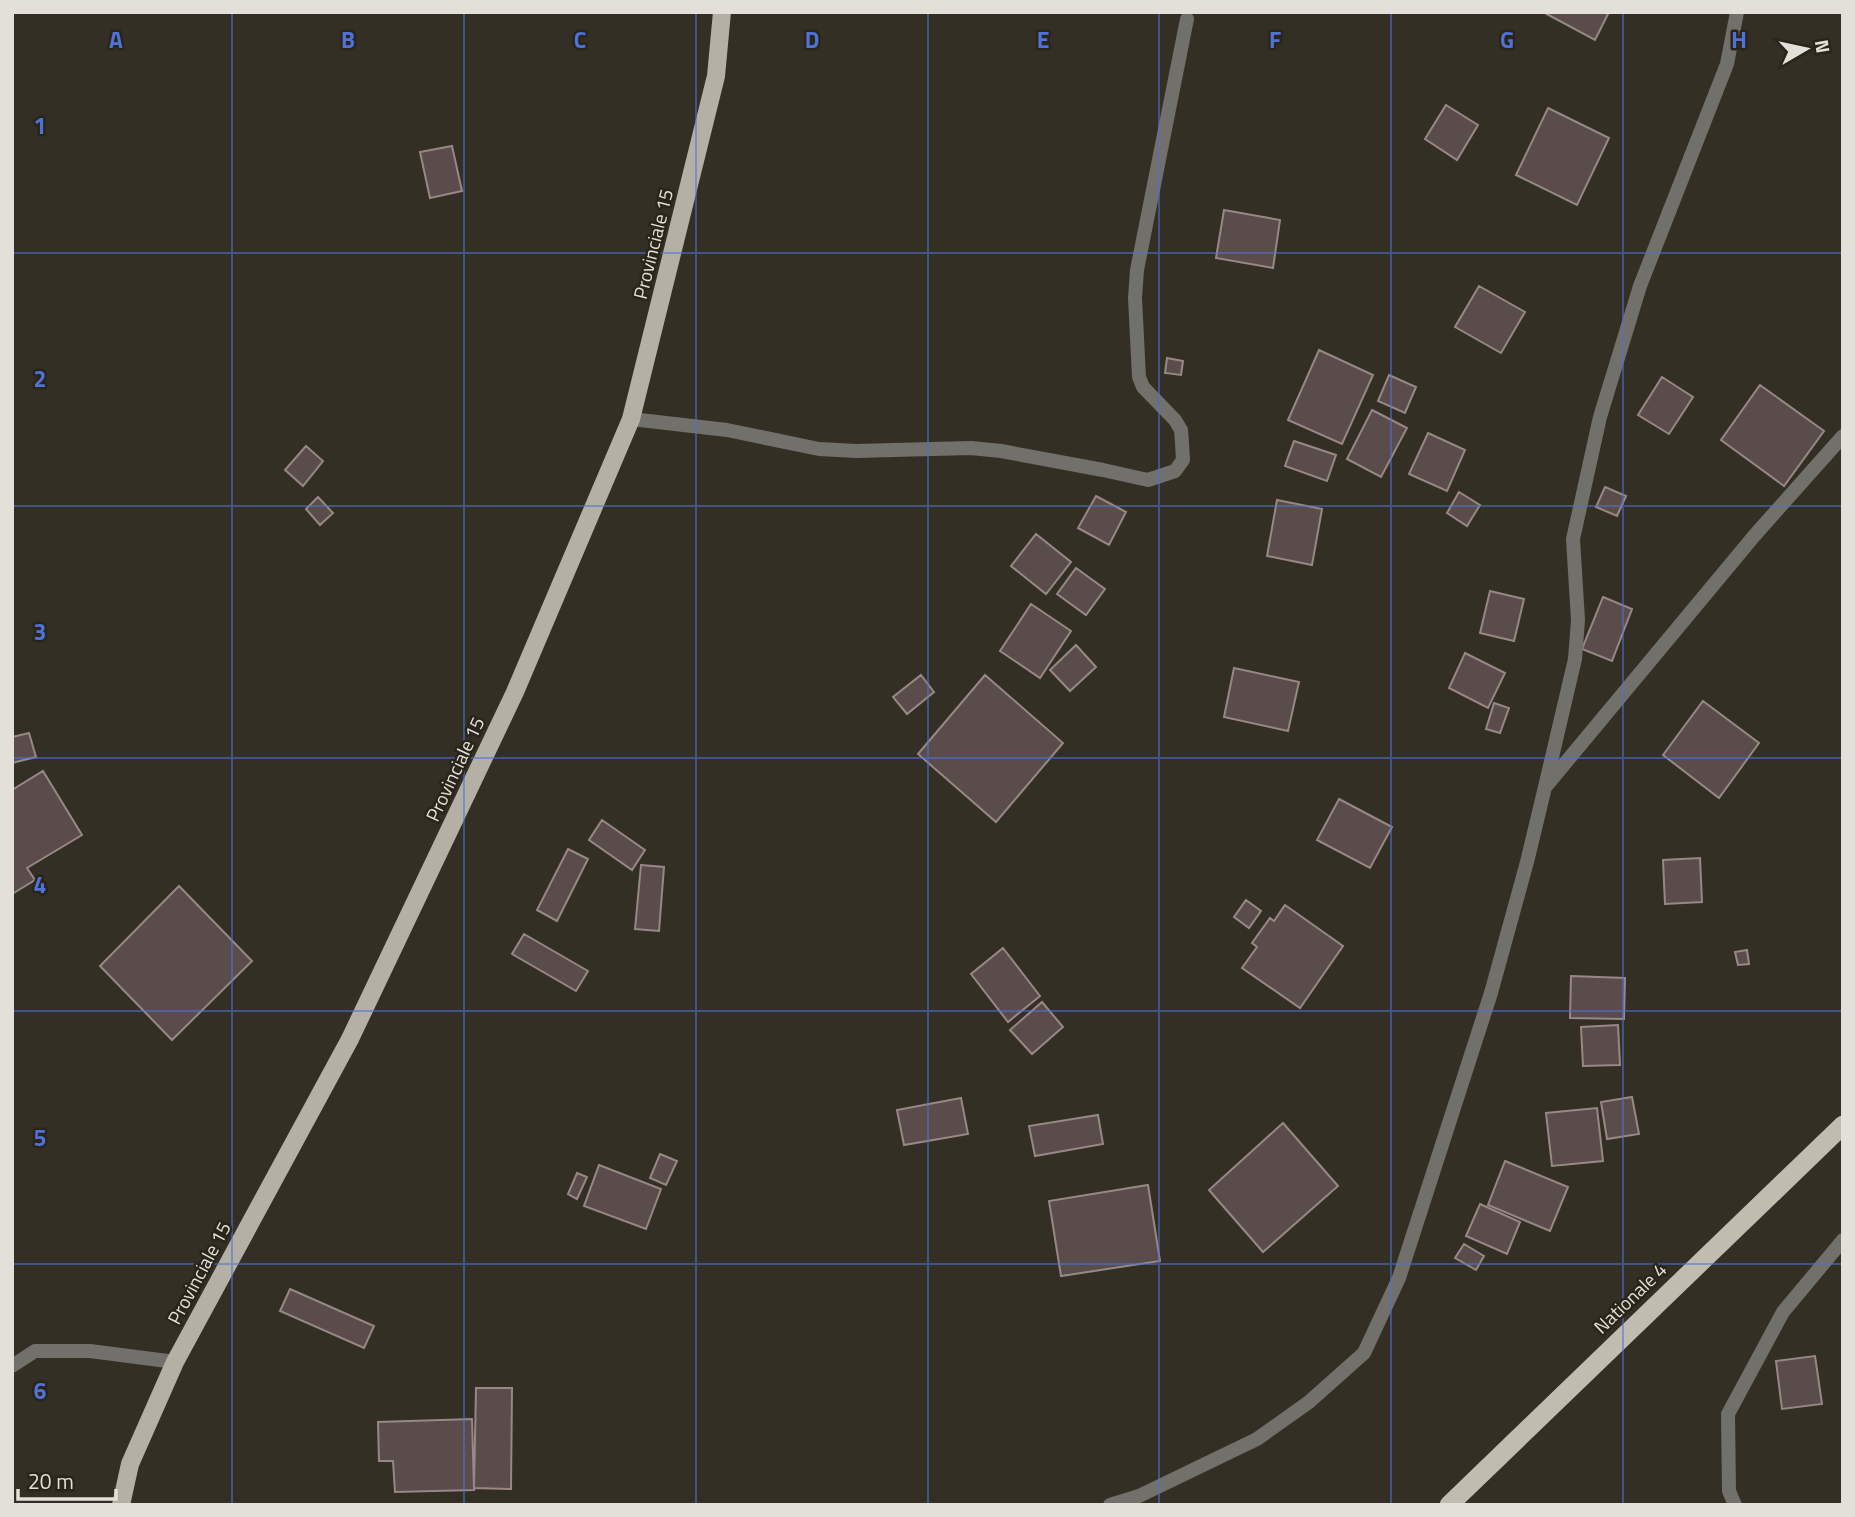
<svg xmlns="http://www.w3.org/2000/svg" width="1855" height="1517" viewBox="0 0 1855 1517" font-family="'Titillium Web',sans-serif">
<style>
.building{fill:#5a4c4a;stroke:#978886;stroke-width:2}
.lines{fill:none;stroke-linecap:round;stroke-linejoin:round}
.minor{stroke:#72706b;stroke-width:14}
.tertiary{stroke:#72706b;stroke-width:14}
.primary{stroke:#b4b0a5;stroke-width:18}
.trunk{stroke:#c1bcb0;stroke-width:19}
.grid{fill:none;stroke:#4e72d8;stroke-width:2;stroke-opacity:0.55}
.labels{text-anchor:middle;stroke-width:5;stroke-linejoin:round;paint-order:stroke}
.street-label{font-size:19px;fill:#e2e0d9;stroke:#29251b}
.grid-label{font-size:23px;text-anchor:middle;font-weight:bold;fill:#4e72d8;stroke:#29251b;stroke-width:5;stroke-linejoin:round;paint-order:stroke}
</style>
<rect width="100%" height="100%" fill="#332f25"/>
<path class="building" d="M 1543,12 L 1609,12 L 1595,40 Z
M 1446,105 L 1478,125 L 1457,160 L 1425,139 Z
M 1548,108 L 1609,138 L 1577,205 L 1516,175 Z
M 452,146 L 462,191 L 430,198 L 420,152 Z
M 1224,210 L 1280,220 L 1273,268 L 1216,258 Z
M 1479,286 L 1525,312 L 1501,353 L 1455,327 Z
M 1319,350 L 1373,375 L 1342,444 L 1288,420 Z
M 1167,358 L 1183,361 L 1181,375 L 1165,373 Z
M 1389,375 L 1416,387 L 1405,413 L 1378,401 Z
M 1662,377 L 1693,397 L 1669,434 L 1638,415 Z
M 1760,385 L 1824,431 L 1784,486 L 1721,440 Z
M 1372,410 L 1407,428 L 1381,477 L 1347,459 Z
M 1428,433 L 1465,450 L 1447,491 L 1409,474 Z
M 1294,441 L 1336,455 L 1327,481 L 1285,466 Z
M 306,446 L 323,461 L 303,486 L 285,470 Z
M 1605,487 L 1626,496 L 1617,516 L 1596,507 Z
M 1459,492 L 1480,505 L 1467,526 L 1447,513 Z
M 1096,496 L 1126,512 L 1109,545 L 1078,528 Z
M 318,497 L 333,513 L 320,525 L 306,509 Z
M 1277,500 L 1322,509 L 1312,565 L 1267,556 Z
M 1036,534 L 1071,562 L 1046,594 L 1011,566 Z
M 1076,568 L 1105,589 L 1086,615 L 1057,594 Z
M 1490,591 L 1524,599 L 1514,641 L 1480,633 Z
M 1603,597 L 1632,609 L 1612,661 L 1582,649 Z
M 1031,604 L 1071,631 L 1040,678 L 1000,651 Z
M 1076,645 L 1096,667 L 1070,691 L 1050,670 Z
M 1465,653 L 1505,673 L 1488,708 L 1449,688 Z
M 1234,668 L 1299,682 L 1288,731 L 1224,717 Z
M 921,675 L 934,692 L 907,714 L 893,697 Z
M 985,675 L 1063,743 L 996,822 L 918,754 Z
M 1703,701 L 1759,743 L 1719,798 L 1663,755 Z
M 1494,703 L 1509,708 L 1500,733 L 1486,729 Z
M 29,733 L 36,757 L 12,763 L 12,737 Z
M 43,771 L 82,835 L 27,868 L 35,880 L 12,894 L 12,790 Z
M 1339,799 L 1392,827 L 1370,868 L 1317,840 Z
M 602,820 L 645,850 L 632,870 L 589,840 Z
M 568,849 L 588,859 L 557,921 L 537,910 Z
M 1700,858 L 1702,902 L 1665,904 L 1663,860 Z
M 641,865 L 664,867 L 659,931 L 635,929 Z
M 179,886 L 252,961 L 172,1040 L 100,966 Z
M 1246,900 L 1261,911 L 1249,928 L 1234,917 Z
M 1285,905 L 1343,946 L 1300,1008 L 1242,968 L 1257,947 L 1252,943 L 1270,918 L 1274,921 Z
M 524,934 L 588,971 L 576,991 L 512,954 Z
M 1003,948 L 1040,996 L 1008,1022 L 971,974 Z
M 1747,950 L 1749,964 L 1738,965 L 1735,952 Z
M 1571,976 L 1625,978 L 1624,1019 L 1570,1018 Z
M 1042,1002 L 1063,1027 L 1032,1054 L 1010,1030 Z
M 1618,1025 L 1620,1065 L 1583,1066 L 1581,1027 Z
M 1632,1097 L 1639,1134 L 1607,1139 L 1601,1102 Z
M 961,1098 L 968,1134 L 904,1145 L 897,1110 Z
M 1597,1108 L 1603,1161 L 1552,1166 L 1546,1113 Z
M 1098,1115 L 1103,1144 L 1035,1156 L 1029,1126 Z
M 1283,1123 L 1338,1186 L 1263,1252 L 1209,1190 Z
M 660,1154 L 677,1161 L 666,1185 L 650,1178 Z
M 1505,1161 L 1568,1187 L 1550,1231 L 1488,1205 Z
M 599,1165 L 661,1189 L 646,1229 L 584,1206 Z
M 577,1173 L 587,1177 L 577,1199 L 568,1194 Z
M 1148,1185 L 1160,1261 L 1061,1276 L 1049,1201 Z
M 1480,1204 L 1520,1222 L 1507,1254 L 1466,1236 Z
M 1464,1244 L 1484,1256 L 1476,1270 L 1455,1258 Z
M 290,1289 L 374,1326 L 364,1348 L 280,1311 Z
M 1815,1356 L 1822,1404 L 1782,1409 L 1776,1361 Z
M 476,1388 L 512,1388 L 511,1489 L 474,1488 Z
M 472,1419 L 474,1490 L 395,1492 L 393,1461 L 379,1461 L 378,1422 Z"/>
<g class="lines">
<path class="minor" d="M 631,419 L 727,430 L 819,449 L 856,451 L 971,448 L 1001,451 L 1103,470 L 1148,480 L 1175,471 L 1183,460 L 1182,443 L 1181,430 L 1175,420 L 1143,387 L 1139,377 L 1135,298 L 1137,270 L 1187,19
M 1547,785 L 1754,536 L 1843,436
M 1110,1505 L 1139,1496 L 1257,1439 L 1309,1402 L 1364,1353 L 1399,1278 L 1491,993 L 1527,862 L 1545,787 L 1575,659 L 1578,620 L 1573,539 L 1600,417 L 1640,286 L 1727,64 L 1737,12
M 1735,1505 L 1729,1491 L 1728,1414 L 1783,1312 L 1843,1240"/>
<path class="tertiary" d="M 12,1366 L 35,1351 L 90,1351 L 175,1362"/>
<path class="primary" d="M 121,1505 L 130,1464 L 175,1362 L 350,1039 L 515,692 L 631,419 L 716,76 L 722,12"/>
<path class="trunk" d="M 1449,1505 L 1843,1125"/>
</g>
<path class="grid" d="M 232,12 L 232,1505M 464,12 L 464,1505M 696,12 L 696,1505M 928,12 L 928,1505M 1159,12 L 1159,1505M 1391,12 L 1391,1505M 1623,12 L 1623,1505M 12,253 L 1843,253M 12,506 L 1843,506M 12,758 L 1843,758M 12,1011 L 1843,1011M 12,1264 L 1843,1264"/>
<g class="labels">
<g class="street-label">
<text transform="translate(653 244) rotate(-76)" y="7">Provinciale 15</text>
<text transform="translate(455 769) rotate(-65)" y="7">Provinciale 15</text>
<text transform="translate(199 1273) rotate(-62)" y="7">Provinciale 15</text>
<text transform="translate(1630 1298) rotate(-44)" y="7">Nationale 4</text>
</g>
</g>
<g class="grid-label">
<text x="116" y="48">A</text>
<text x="348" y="48">B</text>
<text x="580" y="48">C</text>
<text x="812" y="48">D</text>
<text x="1043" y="48">E</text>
<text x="1275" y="48">F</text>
<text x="1507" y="48">G</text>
<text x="1739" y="48">H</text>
<text x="40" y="134">1</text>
<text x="40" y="387">2</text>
<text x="40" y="640">3</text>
<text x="40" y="893">4</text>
<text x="40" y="1146">5</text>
<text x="40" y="1399">6</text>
</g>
<rect width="1855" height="1517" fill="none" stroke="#e2e0d9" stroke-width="28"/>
<g transform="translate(1806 49) rotate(81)" stroke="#29251b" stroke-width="5" paint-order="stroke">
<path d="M0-5L12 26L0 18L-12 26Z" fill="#e2e0d9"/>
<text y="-10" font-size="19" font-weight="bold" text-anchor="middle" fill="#e2e0d9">N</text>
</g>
<path d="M18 1489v10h98v-10" fill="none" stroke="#e2e0d9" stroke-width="3.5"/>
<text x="28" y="1489" font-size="21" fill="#e2e0d9" stroke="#29251b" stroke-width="5" paint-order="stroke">20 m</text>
</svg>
